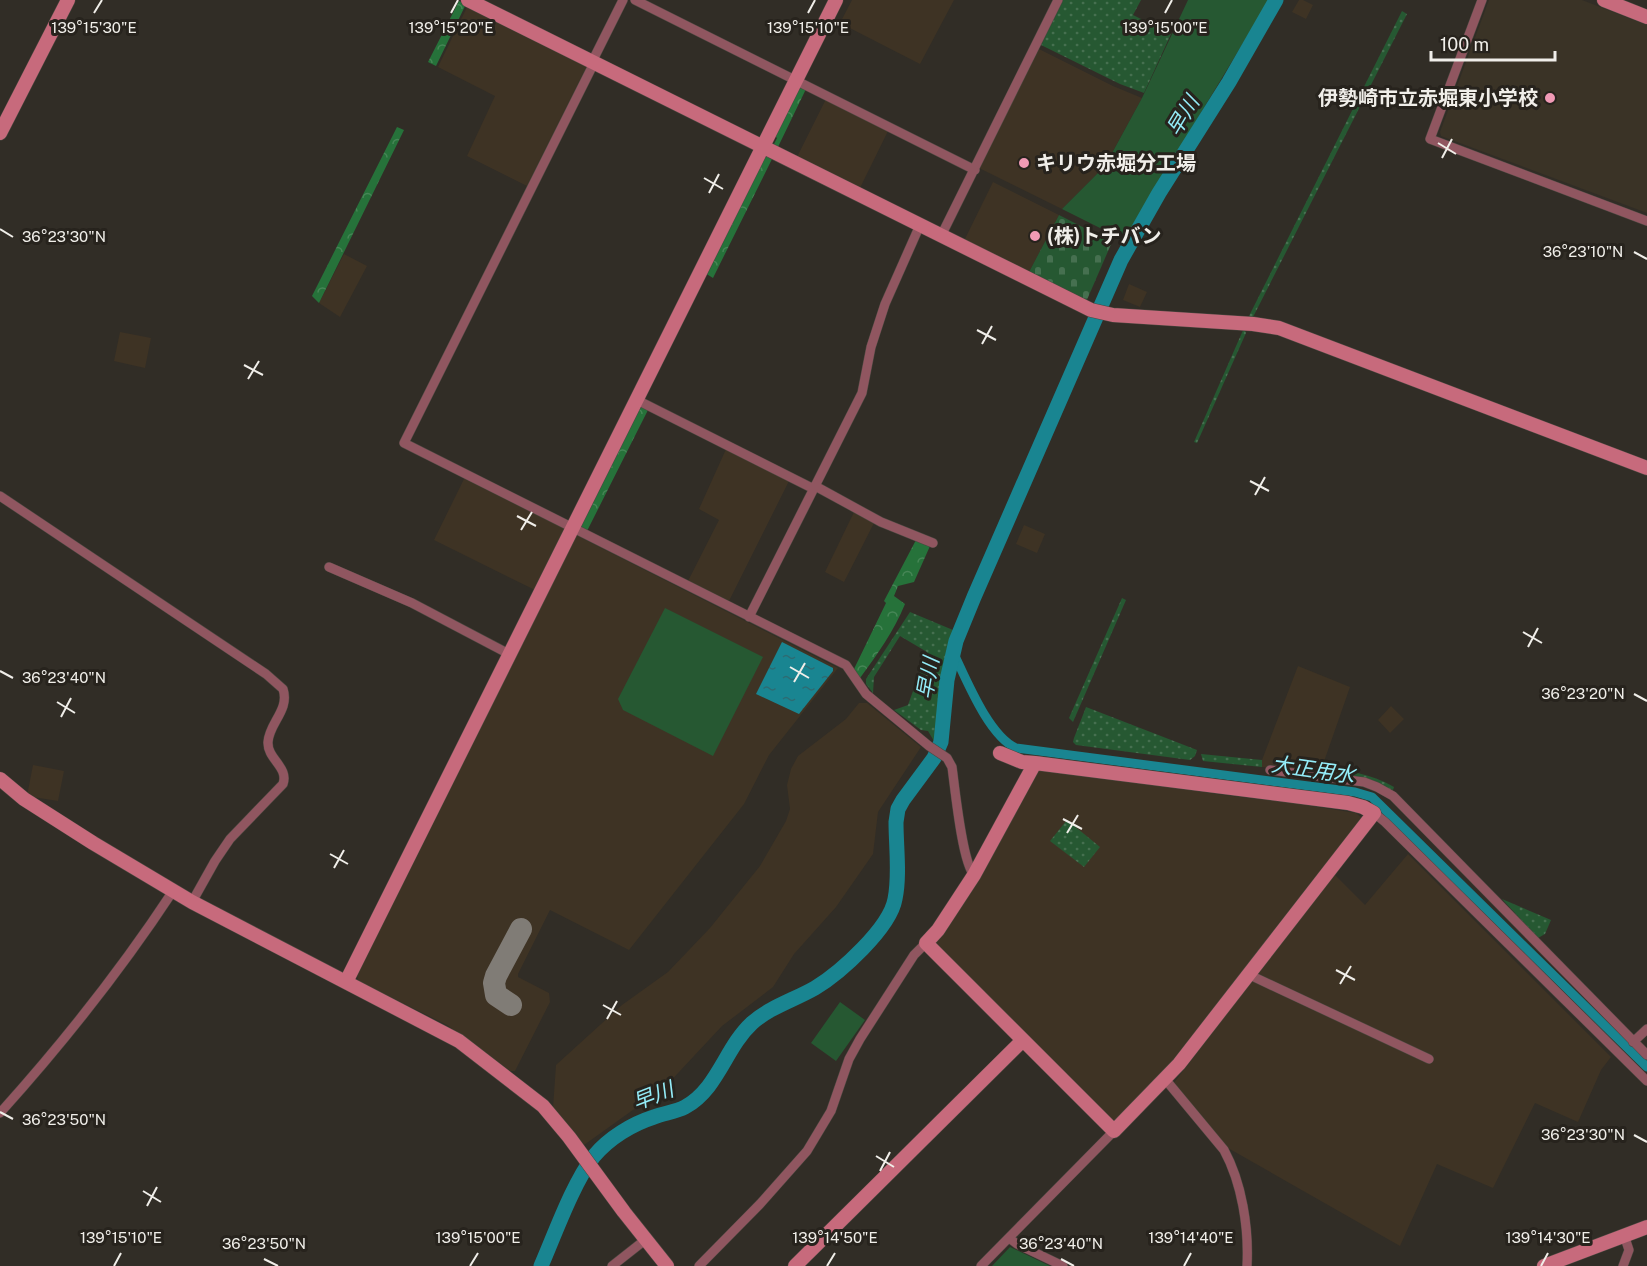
<svg xmlns="http://www.w3.org/2000/svg" width="1647" height="1266" viewBox="0 0 1647 1266" font-family="'Public Sans','Noto Sans JP',sans-serif">
<style>
.built{fill:#3a3326}
.industrial{fill:#3e3324}
.grass{fill:url(#grass-dots)}
.forest{fill:url(#forest-crowns)}
.cemetery{fill:url(#cemetery-stones)}
.park{fill:#265832}
.water{fill:url(#water-ripples)}
.lines{fill:none;stroke-linecap:round;stroke-linejoin:round}
.canal{stroke:#198591;stroke-width:9}
.river{stroke:#198591;stroke-width:15}
.taxiway{stroke:#807c76;stroke-width:22}
.street-casing{stroke:#4c4841;stroke-width:10}
.secondary-casing{stroke:#4c4841;stroke-width:15}
.street{stroke:#905660;stroke-width:9}
.secondary{stroke:#c76a7c;stroke-width:14}
.ticks{fill:none;stroke:#f0eee9;stroke-width:2}
.poi-dot{fill:#f09ab5;stroke:#27231d;stroke-width:2}
.labels{text-anchor:middle;stroke-width:6;stroke-linejoin:round;paint-order:stroke}
.poi-label{font-size:20px;font-weight:bold;fill:#f0eee9;stroke:#27231d;text-anchor:start}
.water-label{font-size:21px;font-style:italic;fill:#94edf9;stroke:#27231d}
.ticks-label{font-size:15px;text-anchor:middle;fill:#f0eee9;stroke:#27231d;stroke-width:6;stroke-linejoin:round;paint-order:stroke}
</style>
<defs>
<pattern id="grass-dots" width="8" height="8" patternUnits="userSpaceOnUse" patternTransform="scale(1.5)"><rect width="8" height="8" fill="#265832"/><path d="M2 2h.1M6 6h.1" fill="none" stroke="#467050" stroke-width="1.8" stroke-linecap="round"/></pattern>
<pattern id="forest-crowns" width="20" height="18" patternUnits="userSpaceOnUse" patternTransform="scale(1.5)"><rect width="20" height="18" fill="#26723a"/><path d="M2 6a3 3 0 1 1 6 0M12 15a3 3 0 1 1 6 0" fill="none" stroke="#468656"/></pattern>
<pattern id="cemetery-stones" width="16" height="16" patternUnits="userSpaceOnUse" patternTransform="scale(1.5)"><rect width="16" height="16" fill="#265832"/><path d="M2 7V4a2 2 0 0 1 4 0v3zM10 15v-3a2 2 0 0 1 4 0v3z" fill="#467050"/></pattern>
<pattern id="water-ripples" width="26" height="14" patternUnits="userSpaceOnUse" patternTransform="scale(1.5)"><rect width="26" height="14" fill="#198591"/><path d="M2 4q2-2 4 0t4 0M15 11q2-2 4 0t4 0" fill="none" stroke="#2c6c73"/></pattern>
</defs>
<rect width="100%" height="100%" fill="#312d26"/>
<path class="built" d="M 1489,0 L 1582,0 L 1647,25 L 1647,213 L 1441,136 L 1440,132 Z"/>
<path class="industrial" d="M 852,0 L 954,0 L 920,64 L 840,23 Z
M 1299,0 L 1303,0 L 1313,5 L 1306,19 L 1292,12 Z
M 468,5 L 588,64 L 527,186 L 467,156 L 495,96 L 438,67 Z
M 1039,49 L 1113,86 L 1142,98 L 1105,166 L 1062,209 L 979,168 Z
M 826,99 L 888,131 L 859,190 L 796,159 Z
M 993,182 L 1059,215 L 1028,274 L 963,243 Z
M 344,254 L 367,266 L 340,317 L 319,303 Z
M 1129,284 L 1147,292 L 1140,307 L 1123,300 Z
M 120,332 L 151,338 L 145,368 L 114,361 Z
M 727,447 L 790,479 L 729,601 L 688,581 L 719,520 L 699,509 Z
M 465,477 L 567,529 L 537,591 L 434,540 Z
M 855,510 L 875,521 L 844,582 L 825,572 Z
M 1024,525 L 1045,534 L 1037,553 L 1016,544 Z
M 576,535 L 838,668 L 769,755 L 744,804 L 629,950 L 550,910 L 518,974 L 518,977 L 549,993 L 550,1002 L 515,1071 L 510,1071 L 447,1025 L 358,981 L 357,975 L 573,537 Z
M 1298,666 L 1350,687 L 1320,773 L 1262,767 L 1262,760 Z
M 859,703 L 867,703 L 921,747 L 878,812 L 873,854 L 836,907 L 794,954 L 773,987 L 722,1026 L 665,1087 L 584,1145 L 553,1108 L 556,1065 L 622,1005 L 668,972 L 710,928 L 760,866 L 786,821 L 790,809 L 787,785 L 791,769 L 798,756 L 846,719 Z
M 1391,706 L 1404,719 L 1390,733 L 1378,720 Z
M 33,765 L 64,771 L 58,801 L 27,796 Z
M 1038,768 L 1224,795 L 1293,803 L 1356,813 L 1363,819 L 1177,1058 L 1115,1120 L 1109,1119 L 934,947 L 937,938 Z
M 1408,854 L 1611,1057 L 1601,1070 L 1578,1122 L 1535,1103 L 1493,1188 L 1437,1164 L 1400,1246 L 1228,1148 L 1173,1084 L 1334,874 L 1365,905 Z"/>
<path class="grass" d="M 1062,0 L 1141,0 L 1133,15 L 1171,34 L 1144,93 L 1120,84 L 1041,45 Z
M 1402,11 L 1407,14 L 1252,319 L 1248,318 Z
M 1244,328 L 1246,333 L 1197,443 L 1194,442 Z
M 1122,598 L 1126,600 L 1073,722 L 1069,718 Z
M 910,612 L 953,630 L 941,680 L 939,714 L 934,741 L 928,731 L 921,730 L 894,710 L 908,705 L 927,652 L 900,636 L 874,677 L 873,693 L 866,684 L 866,679 Z
M 1086,707 L 1197,750 L 1195,756 L 1190,760 L 1076,745 L 1073,742 L 1074,738 Z
M 1201,754 L 1262,760 L 1262,767 L 1203,761 Z
M 1321,767 C 1346,770 1372,774 1394,787 L 1393,790 L 1320,773 Z
M 1067,820 L 1100,847 L 1084,867 L 1050,841 Z
M 1502,899 L 1551,920 L 1545,934 L 1538,938 Z"/>
<path class="forest" d="M 459,1 L 466,4 L 436,66 L 428,62 Z
M 802,87 L 806,89 L 777,149 L 771,145 L 771,143 L 774,144 L 777,138 L 775,136 L 798,89 Z
M 397,127 L 404,130 L 319,303 L 312,296 Z
M 766,154 L 773,157 L 713,278 L 705,273 Z
M 641,404 L 649,408 L 587,531 L 580,527 Z
M 916,540 L 930,546 L 914,582 L 898,586 L 894,596 L 905,604 C 894,631 877,655 860,678 L 854,669 L 886,603 L 884,601 Z"/>
<path class="cemetery" d="M 1059,215 L 1112,242 L 1086,302 L 1028,274 Z"/>
<path class="park" d="M 1188,0 L 1269,0 L 1124,240 L 1062,209 L 1105,166 L 1142,98 Z
M 665,608 L 763,657 L 713,756 L 623,710 L 618,699 Z
M 840,1002 L 865,1020 L 836,1061 L 811,1043 Z
M 1010,1247 L 1050,1266 L 992,1266 Z"/>
<path class="water" d="M 782,642 L 833,668 L 833,671 L 799,714 L 756,694 Z"/>
<g class="lines">
<path class="canal" d="M 954,654 C 967,681 989,736 1016,748 L 1355,792 L 1372,797 L 1647,1067"/>
<path class="river" d="M 541,1266 C 555,1234 573,1183 594,1156 C 609,1138 632,1124 654,1117 C 664,1113 676,1112 685,1107 C 718,1089 725,1048 752,1023 C 770,1007 794,1000 815,988 C 840,973 890,928 895,899 C 900,875 896,847 896,822 L 898,809 L 903,800 L 934,758 L 941,742 L 947,680 L 956,641 L 974,597 L 1121,260 L 1159,193 L 1229,82 L 1276,0"/>
<path class="taxiway" d="M 511,1005 L 496,995 L 494,983 L 496,976 L 521,929"/>
<g class="street-casing">
<path id="street" d="M 623,0 L 595,56 L 591,69 L 404,443 L 846,665 L 866,694 L 929,746 L 947,758 L 952,767 C 955,788 962,862 974,875
M 635,0 L 975,170
M 1482,0 L 1430,139 L 1647,221
M 941,236 L 1058,0
M 637,400 L 810,487 L 817,487 L 881,522 L 933,543
M 0,496 L 266,674 L 283,689 C 290,710 269,723 268,742 C 267,759 289,767 283,784 L 230,839 L 215,861 L 192,902
M 329,567 L 412,603 L 511,655
M 749,617 L 862,393 L 871,347 L 885,304 L 920,225
M 1270,770 L 1364,782 L 1377,787 L 1393,796 L 1647,1055
M 1374,813 L 1385,822 L 1647,1081
M 1249,973 L 1254,977 L 1429,1059
M 1633,1042 L 1647,1029
M 1165,1079 L 1224,1150 C 1242,1183 1249,1228 1247,1266
M 0,1113 C 63,1043 121,970 173,891
M 1009,1238 L 1017,1244 L 1063,1266
M 612,1266 L 645,1240
M 699,1266 L 760,1204 L 807,1151 L 831,1111 L 849,1059 L 860,1039 L 914,955 L 926,943
M 981,1266 L 1114,1131
M 1623,1266 L 1629,1250 L 1624,1235"/>
</g>
<g class="secondary-casing">
<path id="secondary" d="M 468,0 L 1091,310 L 1113,315 L 1253,324 L 1279,328 L 1647,468
M 1604,0 L 1647,17
M 0,133 L 68,0
M 1000,753 L 1022,762 L 1035,763
M 1035,763 L 1348,803 L 1363,807 L 1374,813 L 1179,1064 L 1114,1131 L 926,943 L 938,930 L 974,875 Z
M 0,779 L 24,799 L 93,843 L 192,902 L 459,1041 L 543,1106 L 569,1137 L 624,1212 L 667,1266
M 346,982 L 836,0
M 795,1266 L 1022,1041
M 1544,1266 L 1647,1227"/>
</g>
<use href="#street" class="street"/>
<use href="#secondary" class="secondary"/>
</g>
<path class="ticks" d="M 94,13 L 102,0M 451,13 L 458,0M 808,13 L 815,0M 1165,13 L 1172,0M 1438,143 L 1456,154M 1442,158 L 1452,139M 704,178 L 723,189M 709,193 L 719,174M 0,229 L 13,237M 1634,252 L 1647,259M 977,330 L 996,340M 982,344 L 992,326M 244,365 L 263,375M 248,379 L 259,361M 1250,481 L 1269,491M 1255,495 L 1265,477M 517,516 L 536,526M 521,530 L 532,512M 1523,632 L 1542,643M 1528,647 L 1538,628M 790,667 L 809,678M 0,671 L 13,678M 794,682 L 805,663M 1634,694 L 1647,701M 57,702 L 75,713M 61,717 L 71,698M 1063,819 L 1082,829M 1067,833 L 1078,815M 330,854 L 348,864M 334,868 L 344,850M 1336,970 L 1355,980M 1340,984 L 1351,966M 603,1005 L 621,1015M 607,1019 L 617,1001M 0,1112 L 13,1119M 1634,1135 L 1647,1142M 876,1156 L 894,1167M 880,1171 L 890,1152M 143,1191 L 161,1202M 147,1206 L 157,1187M 264,1259 L 278,1266M 1061,1259 L 1074,1266M 114,1266 L 121,1253M 470,1266 L 478,1253M 827,1266 L 835,1253M 1184,1266 L 1191,1253M 1541,1266 L 1548,1253"/>
<g class="poi-dot">
<circle cx="1550" cy="98" r="6"/>
<circle cx="1024" cy="163" r="6"/>
<circle cx="1035" cy="236" r="6"/>
</g>
<g class="labels">
<g class="poi-label">
<text x="1538" y="105" text-anchor="end">伊勢崎市立赤堀東小学校</text>
<text x="1036" y="170">キリウ赤堀分工場</text>
<text x="1047" y="243">(株)トチバン</text>
</g>
<g class="water-label">
<text transform="translate(1183 116) rotate(-59)" y="7">早川</text>
<text transform="translate(928 678) rotate(-80)" y="7">早川</text>
<text transform="translate(1313 770) rotate(8)" y="7">大正用水</text>
<text transform="translate(653 1096) rotate(-21)" y="7">早川</text>
</g>
</g>
<g class="ticks-label">
<text x="94" y="33">139°15'30"E</text>
<text x="451" y="33">139°15'20"E</text>
<text x="808" y="33">139°15'10"E</text>
<text x="1165" y="33">139°15'00"E</text>
<text x="64" y="242">36°23'30"N</text>
<text x="1583" y="257">36°23'10"N</text>
<text x="64" y="683">36°23'40"N</text>
<text x="1583" y="699">36°23'20"N</text>
<text x="64" y="1125">36°23'50"N</text>
<text x="1583" y="1140">36°23'30"N</text>
<text x="121" y="1243">139°15'10"E</text>
<text x="478" y="1243">139°15'00"E</text>
<text x="835" y="1243">139°14'50"E</text>
<text x="1191" y="1243">139°14'40"E</text>
<text x="1548" y="1243">139°14'30"E</text>
<text x="264" y="1249">36°23'50"N</text>
<text x="1061" y="1249">36°23'40"N</text>
</g>
<path d="M1431 51v9h124v-9" fill="none" stroke="#f0eee9" stroke-width="3"/>
<text x="1440" y="51" font-size="18" fill="#f0eee9" stroke="#27231d" stroke-width="4.5" paint-order="stroke">100 m</text>
</svg>
